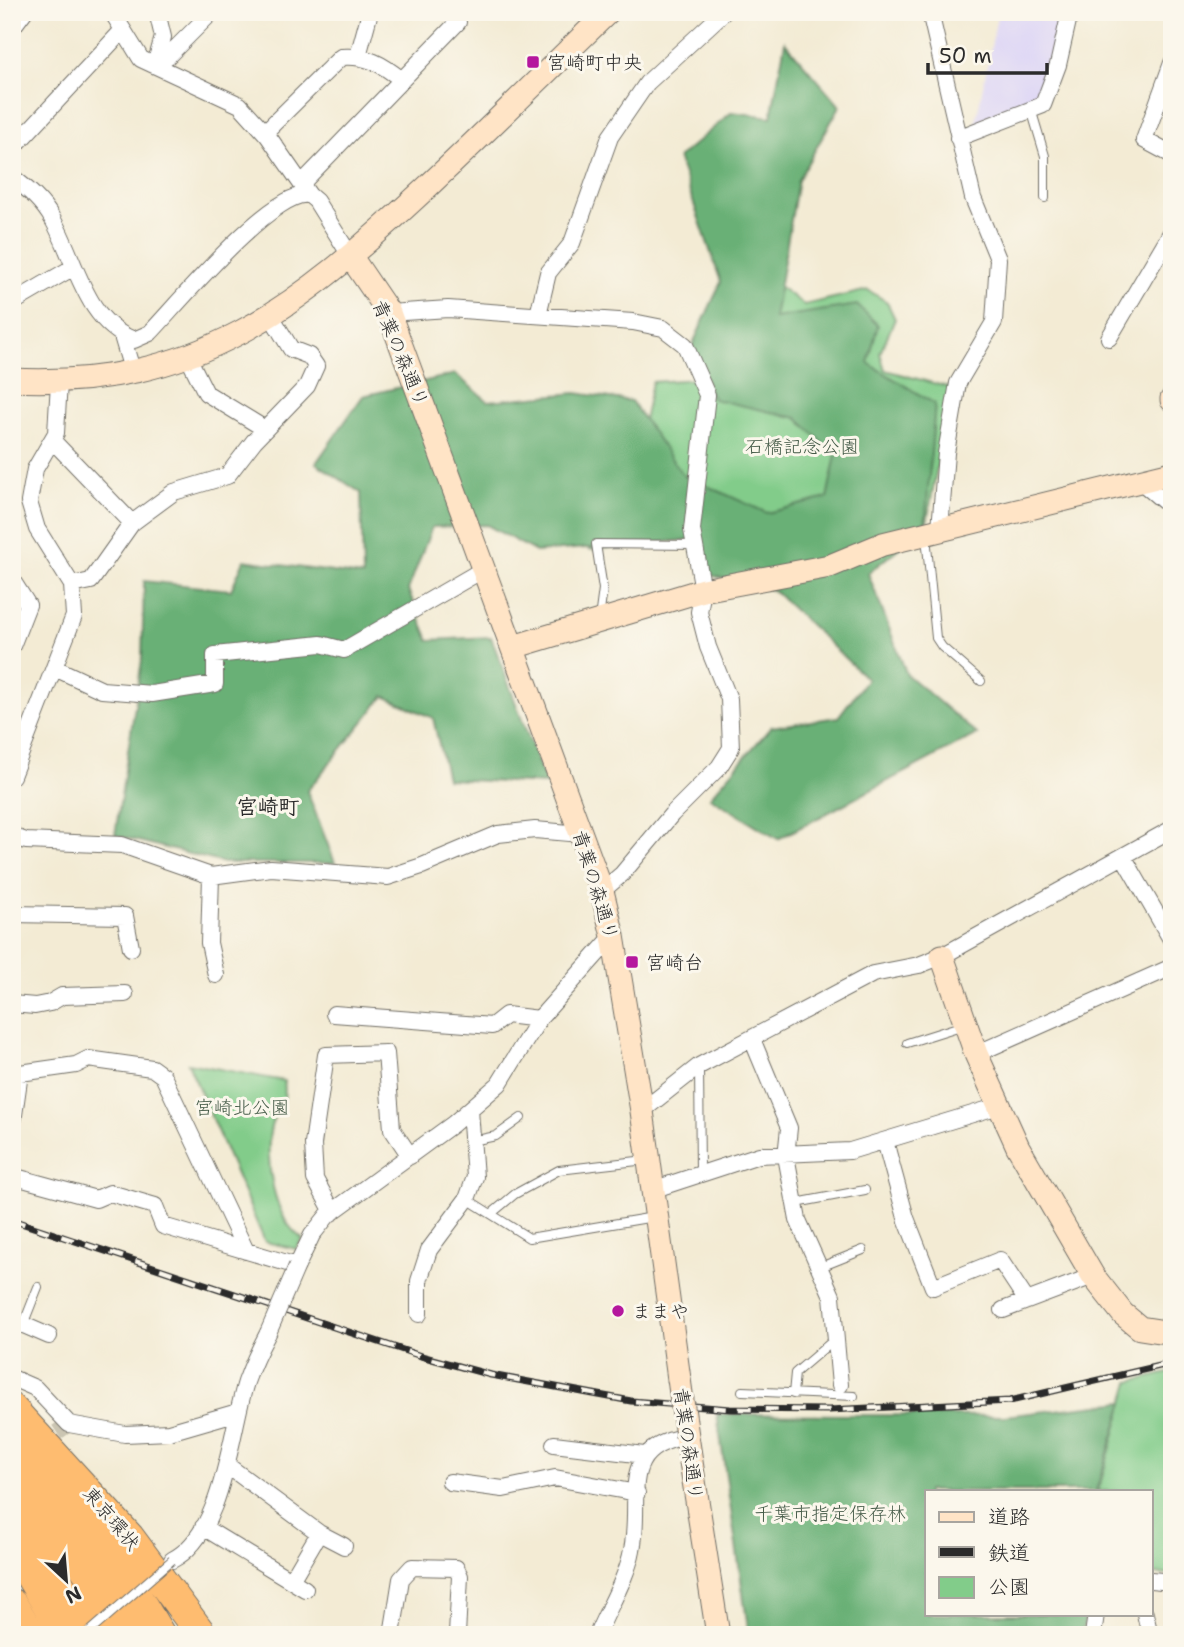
<svg xmlns="http://www.w3.org/2000/svg" width="1184" height="1647" viewBox="0 0 1184 1647" font-family="'Shantell Sans','Klee One',sans-serif">
<style>
.built{fill:#ddd5f6}
.green{fill:#82cc8a;stroke:#567c5a;stroke-width:2}
.forest{fill:#69b076;stroke:#4a6e50;stroke-width:2}
.lines{fill:none;stroke-linecap:round;stroke-linejoin:round}
.street-tunnel{stroke:#cbc5b2;stroke-width:16;stroke-dasharray:16 8;stroke-linecap:butt}
.lane-casing{stroke:#716e66;stroke-width:10}
.street-casing{stroke:#716e66;stroke-width:18}
.secondary-casing{stroke:#716e66;stroke-width:25}
.highway-casing{stroke:#716e66;stroke-width:32}
.lane{stroke:#fff;stroke-width:8}
.street{stroke:#fff;stroke-width:16}
.secondary{stroke:#ffe4c6;stroke-width:23}
.highway{stroke:#febc70;stroke-width:30}
.rail-casing{stroke:#2b2b2b;stroke-width:7}
.rail{stroke:#fbf7ec;stroke-width:4.5;stroke-dasharray:13;stroke-linecap:butt}
.lane-bridge-casing{stroke:#716e66;stroke-width:10;stroke-linecap:butt}
.street-bridge-casing{stroke:#716e66;stroke-width:18;stroke-linecap:butt}
.secondary-bridge-casing{stroke:#716e66;stroke-width:25;stroke-linecap:butt}
.lane-bridge{stroke:#fff;stroke-width:8}
.street-bridge{stroke:#fff;stroke-width:16}
.secondary-bridge{stroke:#ffe4c6;stroke-width:23}
.poi-dot{fill:#b5179e;stroke:#fbf7ec;stroke-width:2.5}
.labels{text-anchor:middle;stroke-width:6;stroke-linejoin:round;paint-order:stroke}
.poi-label{font-size:19px;fill:#2b2b2b;stroke:#fbf7ec;text-anchor:start}
.street-label{font-size:19px;fill:#2b2b2b;stroke:#fbf7ec}
.park-label{font-size:19px;fill:#455b48;stroke:#fbf7ec}
.neighbourhood-label{font-size:21px;font-weight:bold;fill:#2b2b2b;stroke:#fbf7ec}
</style>
<rect width="100%" height="100%" fill="#fbf7ec"/>
<filter id="ink" filterUnits="userSpaceOnUse"><feTurbulence type="fractalNoise" baseFrequency=".0143" numOctaves="2"/><feDisplacementMap in="SourceGraphic" scale="14" xChannelSelector="R" yChannelSelector="G"/><feConvolveMatrix kernelMatrix="1 2 1 2 8 2 1 2 1" color-interpolation-filters="sRGB"/></filter>
<filter id="wash" filterUnits="userSpaceOnUse"><feTurbulence type="fractalNoise" baseFrequency=".00686" numOctaves="4" result="noise"/><feDisplacementMap in="SourceGraphic" scale="28" xChannelSelector="R" yChannelSelector="G"/><feGaussianBlur stdDeviation="1.57" result="paint"/><feColorMatrix in="noise" values="0 0 0 0 0 0 0 0 0 0 0 0 0 0 0 0 0 1.4 0 .05"/><feComposite in="paint" operator="in"/></filter>
<g filter="url(#wash)">
<rect width="100%" height="100%" fill="#f3ebd4"/>
<path class="built" d="M 998,12 L 1065,12 L 1056,57 L 1039,98 L 975,126 Z"/>
<path class="green" d="M 777,285 L 804,305 L 868,290 L 887,302 L 895,319 L 880,353 L 885,370 L 951,388 L 927,522 L 896,530 L 702,536 L 592,550 L 489,512 L 643,426 L 652,382 L 713,378 Z
M 188,1063 L 284,1081 C 288,1107 276,1104 271,1127 C 264,1158 273,1220 303,1239 L 296,1249 L 265,1242 Z
M 1172,1372 L 1172,1575 L 1151,1574 L 1151,1491 L 1098,1491 L 1130,1382 Z"/>
<path class="forest" d="M 785,42 L 840,106 L 798,180 L 774,318 L 857,305 L 878,325 L 868,363 L 935,404 L 925,527 L 868,573 L 907,675 L 977,734 L 778,839 L 710,797 L 771,727 L 838,717 L 867,679 L 773,590 L 709,575 L 689,540 L 536,552 L 487,525 L 432,527 L 408,590 L 429,640 L 491,637 L 546,784 L 447,779 L 433,718 L 384,696 L 307,791 L 335,863 L 224,863 L 115,835 L 142,660 L 144,581 L 231,590 L 244,560 L 363,576 L 361,493 L 316,463 L 363,396 L 455,374 L 488,401 L 576,393 L 631,401 L 683,475 L 767,513 L 827,498 L 836,455 L 797,418 L 713,399 L 692,346 L 721,282 L 678,158 L 732,112 L 771,117 Z
M 1124,1402 L 1096,1491 L 927,1491 L 927,1614 L 1086,1614 L 1082,1635 L 749,1635 L 717,1414 L 1004,1416 Z"/>
</g>
<g filter="url(#ink)">
<g class="lines">
<path class="street-tunnel" d="M 37,1446 L 69,1424"/>
<g class="lane-casing">
<path id="lane" d="M 1031,109 L 1045,156 L 1045,198
M 926,536 L 936,638 L 942,647 L 981,681
M 599,619 L 603,589 L 596,544 L 695,545
M 907,1043 L 964,1025
M 699,1067 L 700,1173
M 472,1141 L 496,1136 L 521,1118
M 467,1199 L 529,1238 L 654,1217
M 796,1203 L 865,1190
M 491,1214 L 515,1194 L 559,1170 L 646,1160
M 818,1268 L 863,1250
M 23,1325 L 38,1287
M 742,1391 L 854,1396
M 793,1394 L 795,1373 L 836,1338"/>
</g>
<g class="street-casing">
<path id="street" d="M 112,12 L 141,59 L 240,105 L 268,136 L 309,195
M 930,12 L 973,198 L 998,259 L 994,322 L 958,383 L 946,453 L 940,529
M 12,28 L 24,12
M 358,56 L 370,12
M 1172,63 L 1144,140 L 1172,155
M 155,65 L 168,56 L 212,12
M 155,65 L 163,37 L 157,12
M 265,132 L 341,57 C 367,55 382,64 402,80
M 958,138 L 1043,105 L 1058,65 L 1070,12
M 12,149 L 122,31
M 12,177 C 29,190 43,202 53,220 C 76,260 85,322 134,340 L 150,333 C 176,306 274,188 309,195 L 316,201 L 351,257
M 302,183 L 458,22 L 450,12
M 12,303 L 72,268
M 389,313 L 448,309 L 633,322 L 663,328 L 685,345 L 707,395 L 692,530 L 703,590 L 699,612 L 708,647 L 729,699 L 731,748 L 719,767 L 672,814 L 622,874 L 602,891
M 538,315 L 548,273 L 572,243 L 610,137 L 647,83 L 724,12
M 122,336 L 133,373
M 1109,338 L 1172,231
M 188,357 L 206,393 L 265,429
M 53,441 L 132,523
M 1140,481 L 1172,508
M 12,580 L 28,605 L 12,646
M 72,585 L 91,581 L 132,523 L 174,492 L 227,476 L 254,441 L 307,386 L 316,366 L 309,356 L 291,349 L 271,316
M 55,668 L 102,690 L 152,694 L 215,684 L 215,655 L 321,644 L 344,650 L 484,569
M 12,776 L 74,616 L 72,585 L 37,529 L 29,502 L 35,469 L 56,433 L 59,382
M 12,836 L 26,841 L 122,845 L 211,876 L 271,868 L 388,877 L 422,866 L 498,834 L 535,830 L 581,834
M 1123,856 L 1172,941
M 211,876 L 209,943 L 216,975
M 12,914 L 125,916 L 131,948
M 12,1004 L 35,1006 L 50,1003 L 62,996 L 125,994
M 334,1014 L 492,1026 L 506,1015 L 539,1019
M 752,1039 L 789,1128 L 786,1156 L 798,1220 L 832,1296 L 840,1385
M 976,1054 L 1172,967
M 642,1111 L 699,1066 L 873,974 L 919,965 L 942,956 L 1172,829
M 12,1129 L 20,1073 L 76,1065 L 88,1059 L 152,1068 L 163,1076 L 246,1251
M 885,1141 L 906,1218 L 933,1287 L 1000,1260 L 1027,1301
M 12,1176 L 96,1199 L 110,1193 L 155,1206 L 163,1226 L 297,1266 L 312,1235 L 328,1215 L 453,1124 L 499,1084 L 539,1019 L 613,936
M 652,1190 L 759,1155 L 850,1151 L 999,1106
M 333,1212 L 315,1179 L 313,1144 L 326,1055 L 386,1053 L 392,1129 L 410,1156
M 1003,1310 L 1093,1276
M 419,1314 L 419,1281 L 429,1250 L 467,1199 L 475,1177 L 470,1110
M 12,1320 L 49,1336
M 12,1378 L 35,1388 L 69,1424 L 125,1434 L 169,1432 L 238,1412
M 554,1444 L 644,1455
M 228,1466 L 319,1533 L 344,1546
M 450,1482 L 503,1489 L 555,1478 L 637,1493
M 203,1527 L 305,1589
M 172,1560 C 224,1534 230,1432 246,1382 C 252,1365 260,1348 268,1333
M 292,1579 L 319,1533
M 1151,1580 L 1172,1582
M 1145,1614 L 1150,1635
M 392,1635 L 401,1579 L 412,1567 L 456,1568 L 460,1576 L 457,1635
M 597,1635 C 608,1608 627,1578 632,1550 C 643,1496 615,1449 687,1436
M 1093,1635 L 1096,1614"/>
</g>
<g class="secondary-casing">
<path id="secondary" d="M 351,257 L 389,313 L 602,891 L 613,936 L 642,1111 L 679,1379
M 12,380 C 197,389 297,308 425,189 C 487,131 547,71 608,12
M 1172,399 L 1172,400
M 513,647 L 703,590 L 830,566 L 883,544 L 1172,473
M 942,956 L 976,1054 L 1018,1147 L 1093,1276 L 1123,1314 L 1140,1328 L 1172,1333
M 687,1436 L 718,1635"/>
</g>
<g class="highway-casing">
<path id="highway" d="M 12,1409 L 129,1537 L 202,1635
M 12,1443 C 69,1501 119,1564 160,1635
M 12,1470 L 88,1572 L 128,1635
M 12,1516 L 94,1635
M 15,1551 L 66,1635
M 12,1604 L 31,1635"/>
</g>
<use href="#lane" class="lane"/>
<use href="#street" class="street"/>
<use href="#secondary" class="secondary"/>
<use href="#highway" class="highway"/>
<g class="rail-casing">
<path id="rail" d="M 12,1220 L 421,1356 L 491,1375 L 631,1401 L 730,1409 L 829,1410 L 1010,1401 L 1172,1363"/>
</g>
<use href="#rail" class="rail"/>
<g class="lane-bridge-casing">
<path id="lane-bridge" d="M 86,1635 L 172,1560"/>
</g>
<g class="street-bridge-casing">
<path id="street-bridge" d="M 268,1333 L 297,1266"/>
</g>
<g class="secondary-bridge-casing">
<path id="secondary-bridge" d="M 679,1379 L 687,1436"/>
</g>
<use href="#lane-bridge" class="lane-bridge"/>
<use href="#street-bridge" class="street-bridge"/>
<use href="#secondary-bridge" class="secondary-bridge"/>
</g>
</g>
<g class="poi-dot">
<rect x="526" y="55" width="14" height="14" rx="3.5"/>
<rect x="625" y="955" width="14" height="14" rx="3.5"/>
<circle cx="618" cy="1311" r="7"/>
</g>
<g class="labels">
<g class="poi-label">
<text x="547" y="69">宮崎町中央</text>
<text x="646" y="969">宮崎台</text>
<text x="632" y="1318">ままや</text>
</g>
<g class="street-label">
<text transform="translate(401 353) rotate(67)" y="7">青葉の森通り</text>
<text transform="translate(596 885) rotate(73)" y="7">青葉の森通り</text>
<text transform="translate(689 1444) rotate(82)" y="7">青葉の森通り</text>
<text transform="translate(112 1518) rotate(50)" y="7">東京環状</text>
</g>
<g class="park-label">
<text x="802" y="453">石橋記念公園</text>
<text x="242" y="1114">宮崎北公園</text>
<text x="830" y="1520">千葉市指定保存林</text>
</g>
<g class="neighbourhood-label">
<text x="268" y="814">宮崎町</text>
</g>
</g>
<rect width="1184" height="1647" fill="none" stroke="#fbf7ec" stroke-width="42"/>
<rect x="925" y="1490" width="228" height="126" fill="#fbf7ec" stroke="#a8a59f" stroke-width="2"/>
<rect x="939" y="1512" width="35" height="10" fill="#ffe4c6" stroke="#a8a59f" stroke-width="2"/>
<text x="988" y="1524" font-size="21" fill="#2b2b2b">道路</text>
<rect x="939" y="1547" width="35" height="10" fill="#2b2b2b" stroke="#a8a59f" stroke-width="2"/>
<text x="988" y="1560" font-size="21" fill="#2b2b2b">鉄道</text>
<rect x="939" y="1577" width="35" height="21" fill="#82cc8a" stroke="#a8a59f" stroke-width="2"/>
<text x="988" y="1594" font-size="21" fill="#2b2b2b">公園</text>
<g transform="translate(66 1580) rotate(154)" stroke="#fbf7ec" stroke-width="5" paint-order="stroke">
<path d="M0-5L12 26L0 18L-12 26Z" fill="#2b2b2b"/>
<text y="-10" font-size="19" font-weight="bold" text-anchor="middle" fill="#2b2b2b">N</text>
</g>
<path d="M928 63v10h119v-10" fill="none" stroke="#2b2b2b" stroke-width="3.5"/>
<text x="939" y="63" font-size="21" fill="#2b2b2b" stroke="#fbf7ec" stroke-width="5" paint-order="stroke">50 m</text>
</svg>
